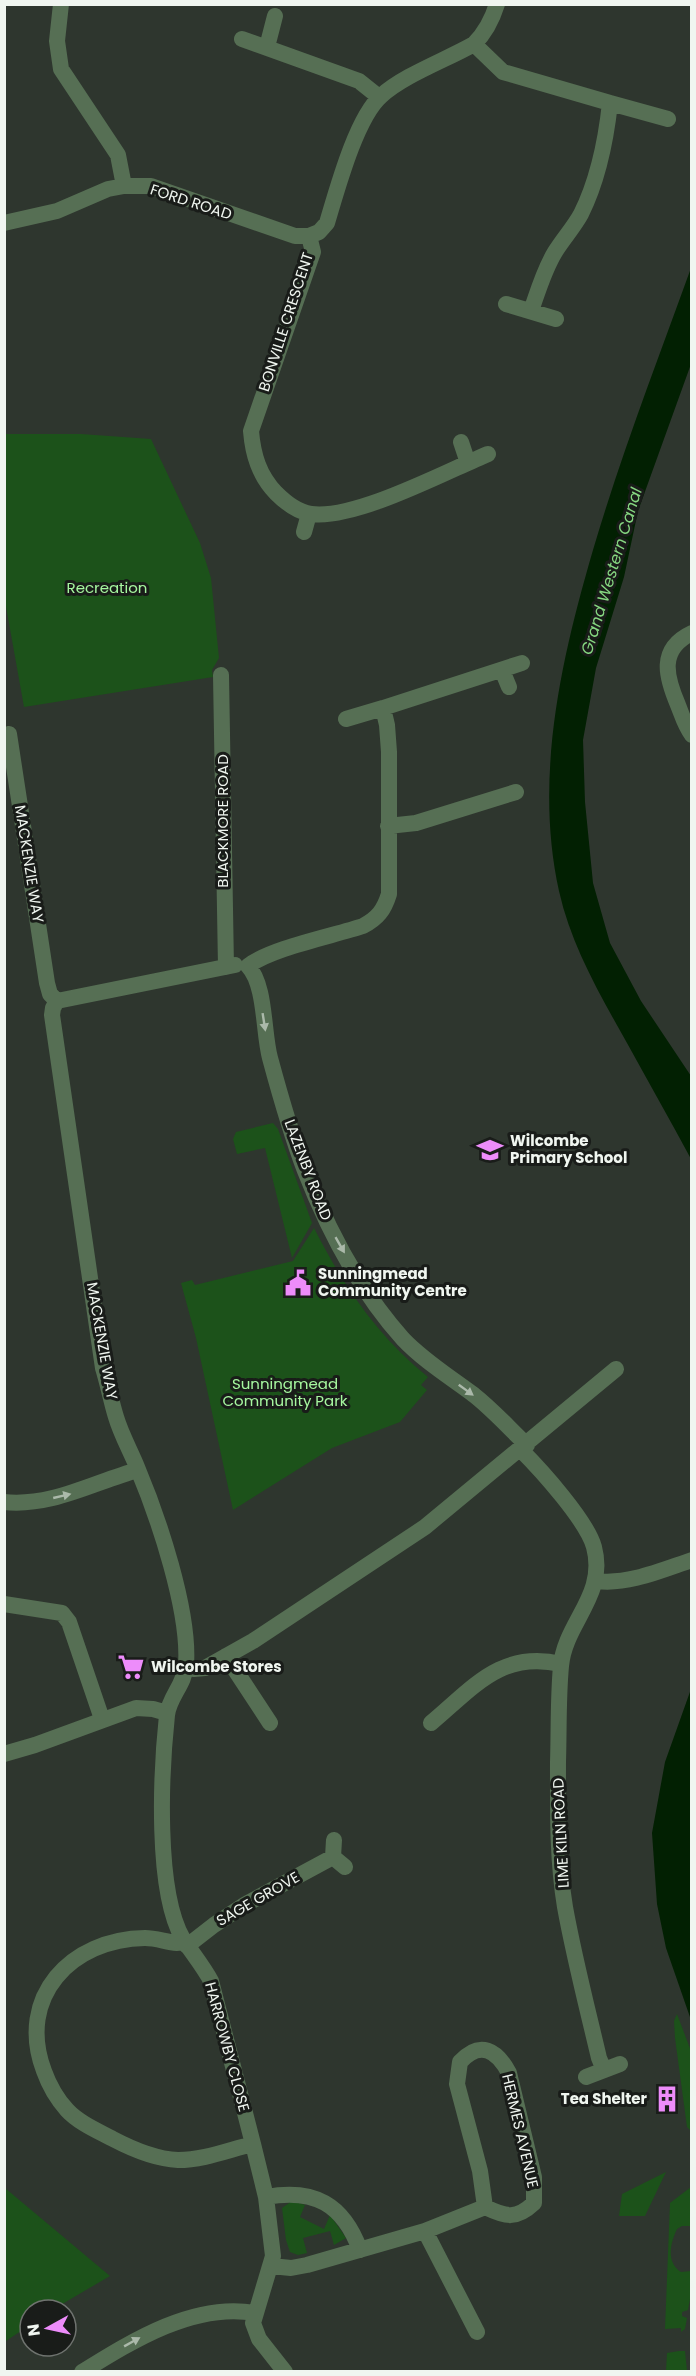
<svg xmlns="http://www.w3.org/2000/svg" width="696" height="2376" viewBox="0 0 696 2376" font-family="Poppins,sans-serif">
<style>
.green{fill:#1c521a}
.water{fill:#022002}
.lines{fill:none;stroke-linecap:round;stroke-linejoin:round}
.street{stroke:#566f54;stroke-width:16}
.oneway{fill:#abb9aa}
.labels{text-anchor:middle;stroke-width:6;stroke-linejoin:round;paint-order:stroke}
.street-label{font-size:15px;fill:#f0f6f0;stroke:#191c19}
.park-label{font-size:15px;fill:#a6f79f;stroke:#191c19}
.poi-label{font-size:15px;font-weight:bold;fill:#f0f6f0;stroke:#191c19;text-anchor:start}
.water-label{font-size:16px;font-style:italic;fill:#86d781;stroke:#191c19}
</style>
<rect width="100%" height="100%" fill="#2e362e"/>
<path class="green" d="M 4,434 L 81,434 L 151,439 L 200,543 L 211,578 L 219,658 L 212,670 L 213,677 L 24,707 L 5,601 Z
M 273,1123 L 278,1129 L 312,1223 L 292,1258 L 265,1148 L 237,1154 L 233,1139 L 236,1132 Z
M 314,1228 C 343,1285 377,1336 428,1377 L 421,1385 L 427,1390 L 400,1422 L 332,1448 L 233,1510 L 196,1338 L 181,1283 L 192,1280 L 195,1285 L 293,1261 Z
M 677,2014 L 691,2051 L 691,2131 L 687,2127 L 675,2038 L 674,2021 Z
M 666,2172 L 645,2216 L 619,2216 L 622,2194 Z
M 691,2187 L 691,2226 L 682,2226 L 677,2229 C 670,2244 666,2262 681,2272 L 691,2271 L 691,2294 L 688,2310 L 682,2312 L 682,2316 L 687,2318 L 685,2329 L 681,2332 L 681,2328 L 665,2329 L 670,2203 Z
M 5,2188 L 110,2276 L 52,2310 L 30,2310 L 30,2325 L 6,2341 Z
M 292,2201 L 305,2205 L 300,2217 L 324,2229 L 330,2215 L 346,2238 L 334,2245 L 330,2231 L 303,2238 L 307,2253 L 298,2255 L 290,2252 L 286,2240 L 282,2208 Z
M 679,2351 L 685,2351 L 687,2371 L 666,2371 L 667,2353 Z"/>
<path class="water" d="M 691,268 L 691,364 L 638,511 L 624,577 L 596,668 L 583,740 L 585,802 L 593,883 L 610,943 L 641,1001 L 691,1076 L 691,1159 C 670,1120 648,1081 627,1043 C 600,995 571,945 559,891 C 534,777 561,660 593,550 C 621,455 657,362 691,268 Z
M 691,1689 L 691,2020 L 666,1948 L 657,1904 L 652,1833 L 665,1762 Z"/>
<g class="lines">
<path class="street" d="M 61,4 L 57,41 L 61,69 L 118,155 L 124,186
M 242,39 L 359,81 L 379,97
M 474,44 C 486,32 492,20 497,4
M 267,47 L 275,16
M 610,103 L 668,119
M 4,223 L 57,211 L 108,189 L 124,186 L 151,186 L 295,236 L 309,236
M 506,304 L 556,319
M 461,442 L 468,463
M 488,454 C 445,472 355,520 311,514 C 297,512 286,503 276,493 C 259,475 253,455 251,431 L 313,252 L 309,236 L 319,232 L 327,223 C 337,190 356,118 381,96 C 404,75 446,60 474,44 L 503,72 L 610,103 C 606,140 598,180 581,214 C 574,227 563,239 555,252 C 544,270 538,291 531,311
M 304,532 L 309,514
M 692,633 C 658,649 666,677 678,705 C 682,715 685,726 692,735
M 502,670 L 509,687
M 221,675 L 226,967
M 346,719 L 383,708
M 9,734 L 47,983 L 50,994 L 57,1001 L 53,1008 L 52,1015 L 103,1368 C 108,1384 111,1401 116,1417 C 121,1434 130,1450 137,1467 C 158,1517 190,1611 186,1665 C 185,1684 169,1697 167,1715 C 161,1771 155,1891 183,1939
M 388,826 L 416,823 L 516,792
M 248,966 C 266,985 263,1033 270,1058 C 280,1095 291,1134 305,1171 C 328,1230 360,1291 403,1339 C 424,1361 450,1377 474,1395 C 493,1410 509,1428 527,1445
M 248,966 C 271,948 333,936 363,926 C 378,918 384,910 389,894 L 389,752 L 387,725 L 383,708 L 522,663
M 57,1001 L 235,965
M 521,1450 C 541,1470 587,1521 594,1547 C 607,1596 565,1622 561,1666 C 558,1698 559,1730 558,1762 C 558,1810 557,1859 565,1907 C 574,1957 587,2007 599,2058 L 604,2070
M 4,1502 C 52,1507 94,1482 138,1470
M 597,1581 C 628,1585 662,1570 692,1560
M 4,1604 L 62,1613 L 69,1622 L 102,1719
M 226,1656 L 270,1723
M 186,1667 L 194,1669 L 205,1668 L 253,1641 L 425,1527 L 616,1369
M 431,1723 C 473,1688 501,1650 561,1664
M 4,1754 L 35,1745 L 136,1708 L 153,1709 L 167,1713
M 334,1840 L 333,1857 L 345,1867
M 187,1946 L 214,1925 L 246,1904 L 333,1857
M 586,2077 L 620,2064
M 253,2144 L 211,1981 C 203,1966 192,1953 183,1939 L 177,1943 C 166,1942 156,1938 145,1938 C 71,1939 16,1997 44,2071 C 49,2085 57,2099 67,2110 C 79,2123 98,2131 113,2139 C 132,2149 156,2159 178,2160 C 204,2160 228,2150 253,2144 L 266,2197 L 273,2256 L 253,2323 L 259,2339 L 285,2372
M 266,2197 C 314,2188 343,2204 360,2250
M 425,2231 L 477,2332
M 271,2266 L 291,2268 L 307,2265 L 425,2231 L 485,2207 C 506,2217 516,2220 534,2203 L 534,2177 L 509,2073 C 497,2050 480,2040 460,2062 L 457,2084 L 480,2171 L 485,2207
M 82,2372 C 132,2341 194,2302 255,2313"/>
</g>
<defs><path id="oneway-solid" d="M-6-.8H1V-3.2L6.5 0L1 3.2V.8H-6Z" transform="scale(1.5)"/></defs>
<g class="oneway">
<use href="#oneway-solid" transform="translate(264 1022) rotate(81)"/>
<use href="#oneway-solid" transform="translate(340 1245) rotate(60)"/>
<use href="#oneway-solid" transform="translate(466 1390) rotate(36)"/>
<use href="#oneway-solid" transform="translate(62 1496) rotate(-13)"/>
<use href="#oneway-solid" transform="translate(132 2342) rotate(-29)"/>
</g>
<defs>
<g id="school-bare" transform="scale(2.07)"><path d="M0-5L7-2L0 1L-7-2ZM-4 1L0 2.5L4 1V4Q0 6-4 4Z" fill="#ed8cfa" stroke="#191c19" stroke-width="2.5" paint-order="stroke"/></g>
<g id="civic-bare" transform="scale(2.07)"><path d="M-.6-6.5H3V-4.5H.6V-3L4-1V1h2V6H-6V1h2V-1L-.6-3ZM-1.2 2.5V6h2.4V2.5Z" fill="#ed8cfa" stroke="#191c19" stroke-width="2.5" paint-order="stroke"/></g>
<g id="supermarket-bare" transform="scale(2.07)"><path d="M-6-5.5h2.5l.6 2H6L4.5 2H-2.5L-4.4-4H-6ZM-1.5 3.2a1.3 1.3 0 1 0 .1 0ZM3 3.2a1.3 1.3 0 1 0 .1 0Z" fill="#ed8cfa" stroke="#191c19" stroke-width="2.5" paint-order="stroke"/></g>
<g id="building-bare" transform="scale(2.07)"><path d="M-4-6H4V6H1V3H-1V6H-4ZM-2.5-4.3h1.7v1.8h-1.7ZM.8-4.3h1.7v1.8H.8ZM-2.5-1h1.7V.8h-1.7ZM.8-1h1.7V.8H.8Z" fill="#ed8cfa" stroke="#191c19" stroke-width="2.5" paint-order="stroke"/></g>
</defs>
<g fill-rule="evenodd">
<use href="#school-bare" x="490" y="1150"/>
<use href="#civic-bare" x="298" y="1283"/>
<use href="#supermarket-bare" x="131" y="1667"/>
<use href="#building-bare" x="667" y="2099"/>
</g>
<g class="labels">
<g class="street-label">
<text transform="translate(191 202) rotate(18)" y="5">FORD ROAD</text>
<text transform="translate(286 322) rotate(-72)" y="5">BONVILLE CRESCENT</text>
<text transform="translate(223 821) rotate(-90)" y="5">BLACKMORE ROAD</text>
<text transform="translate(29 864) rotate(81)" y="5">MACKENZIE WAY</text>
<text transform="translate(308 1170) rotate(69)" y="5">LAZENBY ROAD</text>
<text transform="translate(102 1341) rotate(80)" y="5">MACKENZIE WAY</text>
<text transform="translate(561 1833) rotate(-93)" y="5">LIME KILN ROAD</text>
<text transform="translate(258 1899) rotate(-30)" y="5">SAGE GROVE</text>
<text transform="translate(227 2047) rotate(75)" y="5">HARROWBY CLOSE</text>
<text transform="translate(520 2131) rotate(77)" y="5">HERMES AVENUE</text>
</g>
<g class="park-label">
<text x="107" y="593">Recreation</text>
<text x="285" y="1389">Sunningmead<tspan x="285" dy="17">Community Park</tspan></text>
</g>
<g class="poi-label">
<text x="510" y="1146">Wilcombe<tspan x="510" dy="17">Primary School</tspan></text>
<text x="318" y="1279">Sunningmead<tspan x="318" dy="17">Community Centre</tspan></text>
<text x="151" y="1672">Wilcombe Stores</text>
<text x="647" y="2104" text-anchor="end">Tea Shelter</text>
</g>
<g class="water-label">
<text transform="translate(611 571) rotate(-73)" y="6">Grand Western Canal</text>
</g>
</g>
<rect width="696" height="2376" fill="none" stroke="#f0f6f0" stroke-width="12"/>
<g transform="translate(48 2328) rotate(262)"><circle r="28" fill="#191c19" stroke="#6f736f" stroke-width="1.5"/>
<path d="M0-4.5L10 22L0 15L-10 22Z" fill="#ed8cfa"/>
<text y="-9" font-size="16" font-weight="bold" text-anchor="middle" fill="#f0f6f0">N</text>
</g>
</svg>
